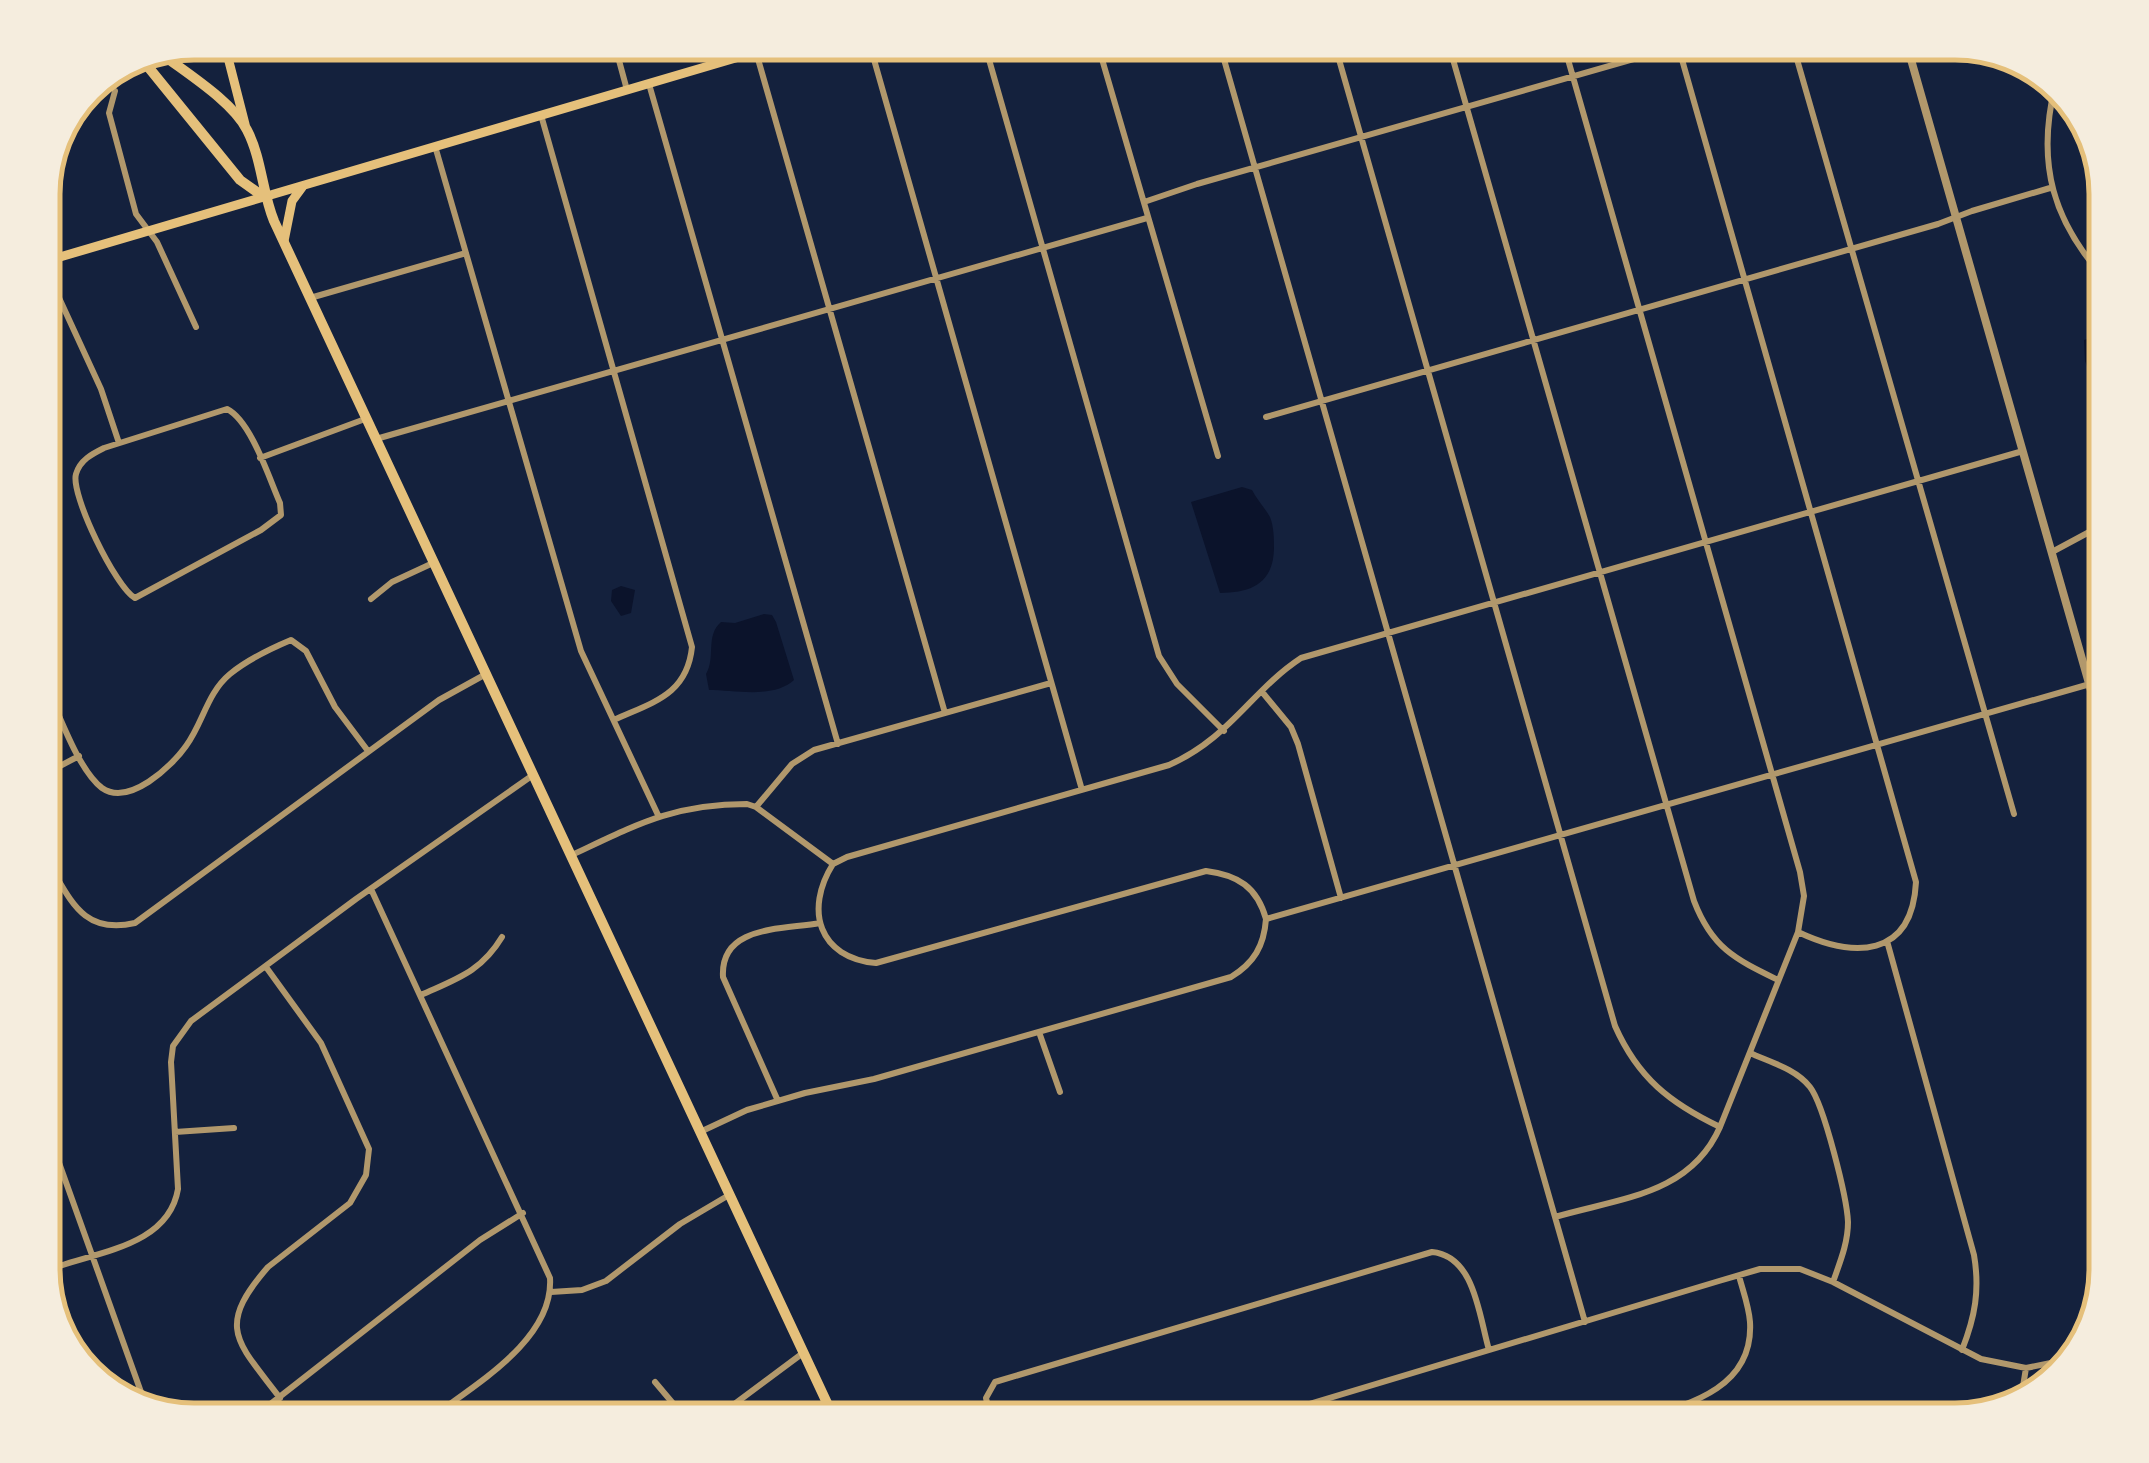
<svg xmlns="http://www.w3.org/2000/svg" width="2149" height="1463" viewBox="0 0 2149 1463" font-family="'Source Sans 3',sans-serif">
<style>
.water{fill:#0b132b}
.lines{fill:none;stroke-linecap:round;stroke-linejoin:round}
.minor{stroke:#b1986c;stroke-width:6}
.tertiary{stroke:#b1986c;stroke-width:8}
.secondary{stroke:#e5c07b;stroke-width:9}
.primary{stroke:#e5c07b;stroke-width:10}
.rim{fill:none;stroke:#e5c07b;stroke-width:5}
</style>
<rect width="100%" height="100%" fill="#14213d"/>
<path class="water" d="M 2095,336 L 2100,343 L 2099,353 L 2106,360 L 2106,421 L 2085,361 L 2084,340 Z
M 1242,487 L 1252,490 C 1257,500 1265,508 1270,517 C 1274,527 1274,539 1274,549 C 1273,583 1252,593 1220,593 L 1191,502 Z
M 621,586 L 635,590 L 631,613 L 621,616 L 611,601 L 612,590 Z
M 764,614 L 772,615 L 776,622 L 794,680 C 773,699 735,690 709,690 L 706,674 C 716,657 705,636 721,622 L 735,623 Z"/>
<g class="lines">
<path class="minor" d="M 614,42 L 627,90
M 869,42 L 1082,790
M 984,42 L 1159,656 L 1177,684 L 1224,731
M 1097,42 L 1218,456
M 1219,42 L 1585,1322
M 1334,42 L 1615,1026 C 1638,1078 1670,1103 1720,1127
M 1448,42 L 1694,901 C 1712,948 1735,959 1778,980
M 1677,42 L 1916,882 C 1912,959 1853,958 1798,932
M 1792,42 L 2014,814
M 756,52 L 945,713
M 649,84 L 838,744
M 2055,86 C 2036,164 2053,222 2106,280
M 115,91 L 109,113 L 136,214 L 157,242 L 196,327
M 541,115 L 692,647 C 687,695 653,702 614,720
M 435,146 L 581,651 L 658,815
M 1144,202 L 1197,184 L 1693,42
M 43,263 L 101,389 L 119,443
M 310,298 L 466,253
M 227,409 C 251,421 269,478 280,503 L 281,515 L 261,530 L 135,598 C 116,588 70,494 76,474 C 80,460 92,454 104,448 Z
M 1266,417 L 1938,224 L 1972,211 L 2050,188
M 376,439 L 1147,218
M 260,458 L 365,419
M 2052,552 L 2106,523
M 371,599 L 392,582 L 433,563
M 43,679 C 57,708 77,769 102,788 C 129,807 172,766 186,746 C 203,723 207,693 230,674 C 247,660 272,648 291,640 L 306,651 L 335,707 L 368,751
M 1263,693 L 1291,727 L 1298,744 L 1341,898
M 43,775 L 79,756
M 756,807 L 792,764 L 814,750 L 1051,683
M 43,855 C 69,893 78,936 135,923 L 439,700 L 486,674
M 572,855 C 636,825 673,804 747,804 L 756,807 L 833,864 L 847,857 L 1169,765 C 1230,738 1251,691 1301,658 L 2023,451
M 833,864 C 804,910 819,958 876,963 L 1206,871 C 1238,875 1257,887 1266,919
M 371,889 L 550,1278 C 554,1341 472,1386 428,1420
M 1887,941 L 1974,1255 C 1980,1290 1975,1317 1962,1350
M 266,967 L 321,1043 L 369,1149 L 366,1175 L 350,1203 L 268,1267 C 215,1328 237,1341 280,1398
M 421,995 C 456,979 481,972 502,937
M 1039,1032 L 1060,1092
M 1750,1053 C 1770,1062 1796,1069 1810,1087 C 1824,1105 1847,1198 1848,1222 C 1848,1243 1840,1262 1833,1282
M 778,1101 L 723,977 C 720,925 782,930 820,923
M 43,1118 L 146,1406
M 175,1132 L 234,1128
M 700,1132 L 747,1110 L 805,1093 L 874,1079 L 1231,977 C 1254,963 1264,946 1266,919 L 2090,684
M 1555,1217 C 1620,1198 1690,1195 1720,1127 L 1798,932 L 1804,896 L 1800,872 L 1563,42
M 43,1272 C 90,1252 168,1249 178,1189 L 171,1062 L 173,1046 L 191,1021 L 356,899 L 533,775
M 551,1292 L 582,1290 L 606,1281 L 680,1224 L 729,1195
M 655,1382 L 687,1420
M 2020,1405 L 2026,1368
M 250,1420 L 480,1240 L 523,1213
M 713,1420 L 803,1353
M 991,1420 L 986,1398 L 995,1382 L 1432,1252 C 1475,1256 1479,1316 1489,1350
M 1256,1420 L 1719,1281 L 1760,1269 L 1800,1269 L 1833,1282 L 1981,1359 L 2026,1368 L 2075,1358
M 1636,1420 C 1687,1405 1754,1389 1750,1322 C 1749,1307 1743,1291 1739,1276"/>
<path class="tertiary" d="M 1906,42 L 2106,743"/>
<path class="secondary" d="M 224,42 L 245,124
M 284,241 L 292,201 L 303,186
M 43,262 L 790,42"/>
<path class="primary" d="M 163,55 C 188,74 233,102 247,130 C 262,159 262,192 274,221 L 835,1420
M 145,63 L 240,180 L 264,197"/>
</g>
<path d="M0 0H2149V1463H0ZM194 60H1955A134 134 0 0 1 2089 194V1269A134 134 0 0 1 1955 1403H194A134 134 0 0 1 60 1269V194A134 134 0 0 1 194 60Z" fill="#f5edde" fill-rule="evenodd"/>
<path class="rim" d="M194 60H1955A134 134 0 0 1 2089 194V1269A134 134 0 0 1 1955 1403H194A134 134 0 0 1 60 1269V194A134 134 0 0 1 194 60Z"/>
</svg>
